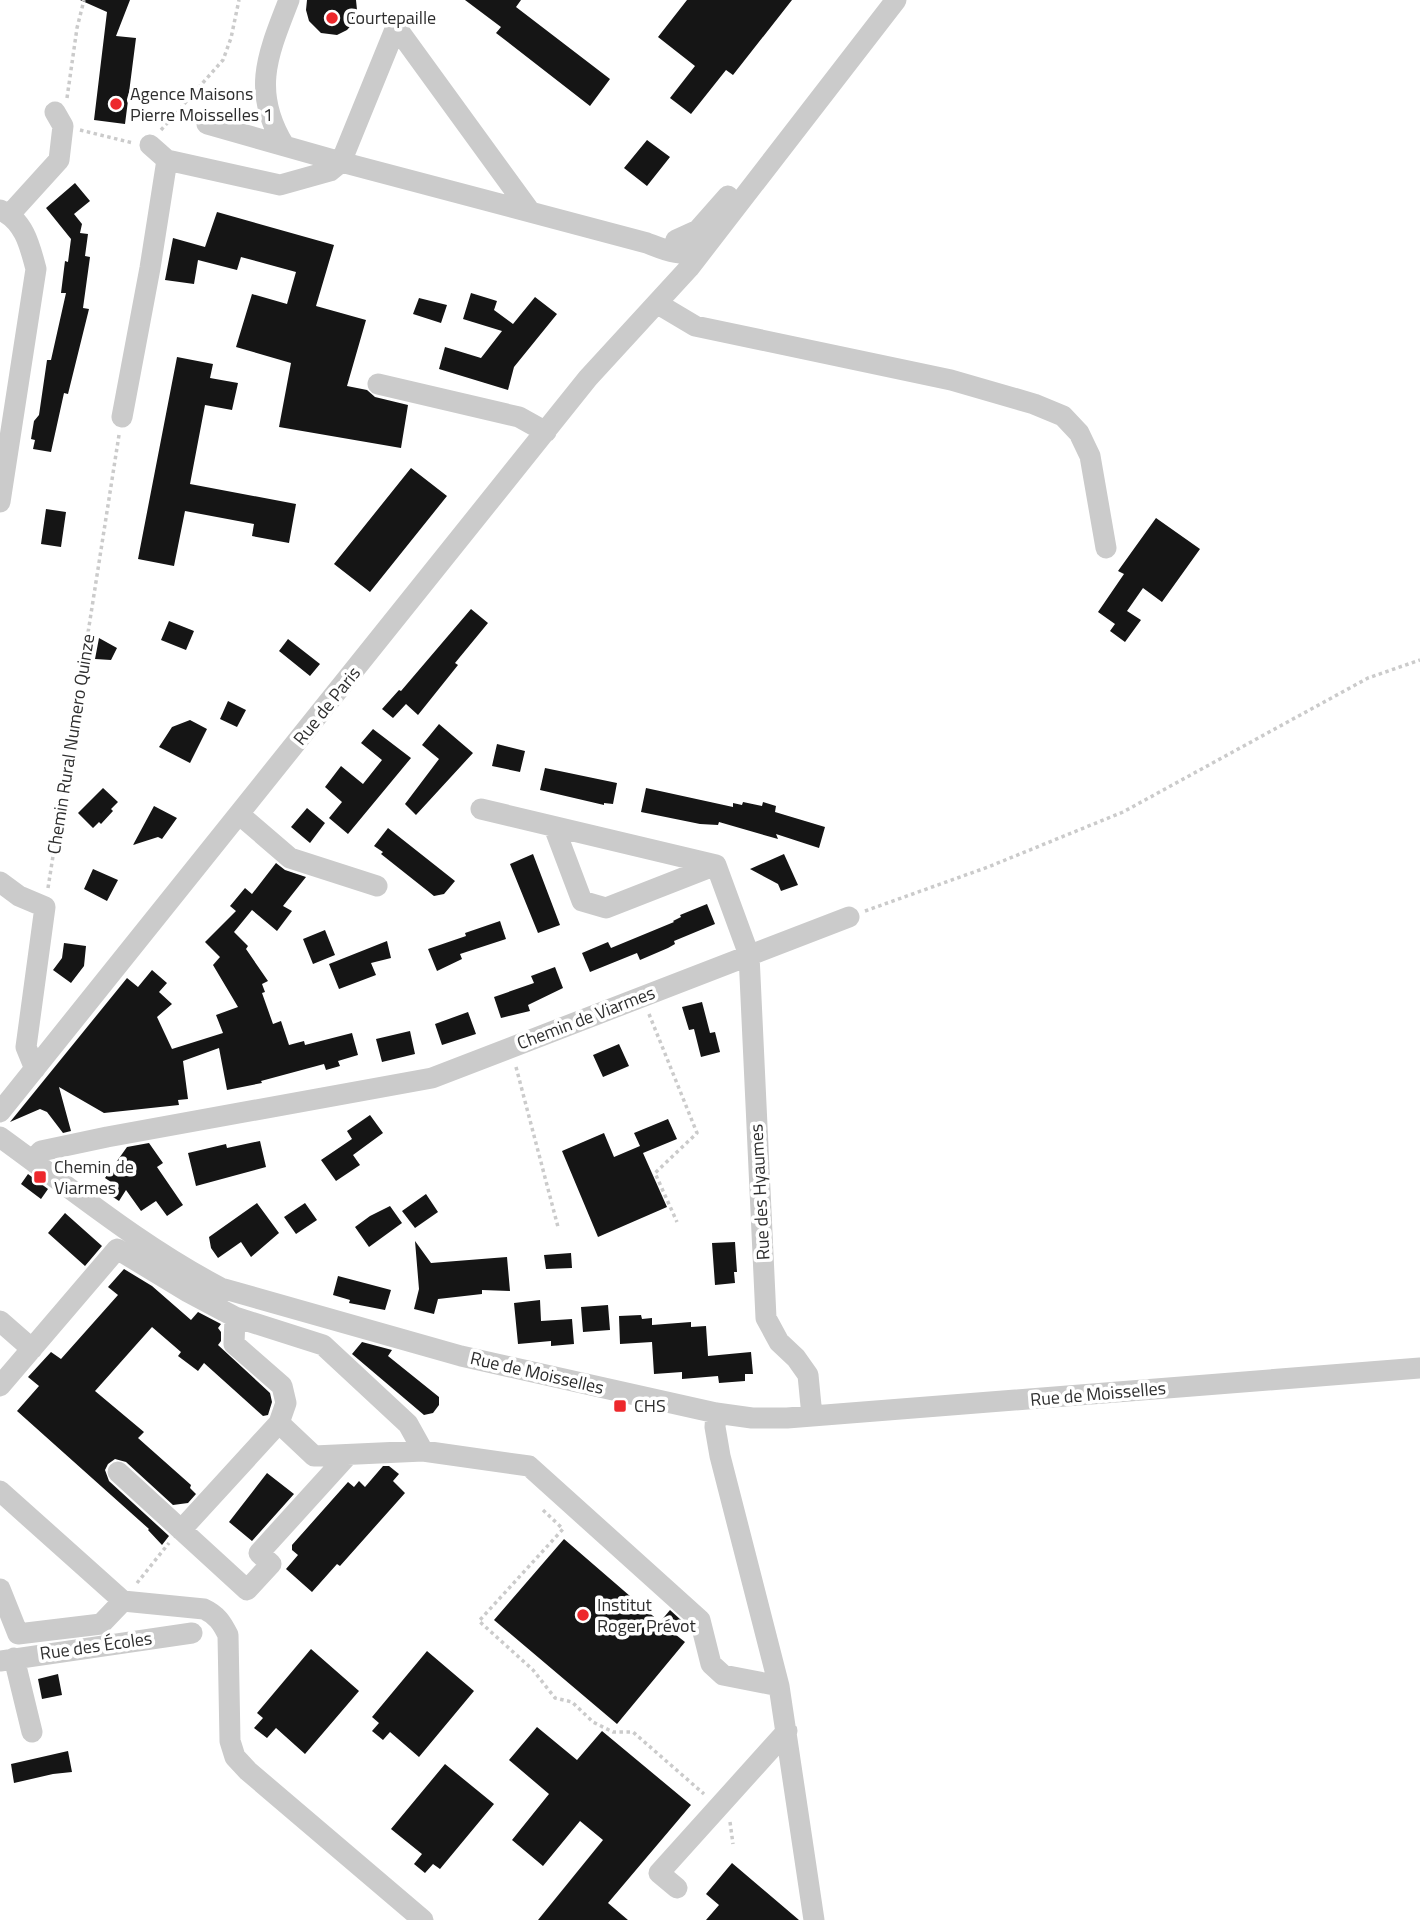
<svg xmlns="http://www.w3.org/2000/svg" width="1420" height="1920" viewBox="0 0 1420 1920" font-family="'Titillium Web',sans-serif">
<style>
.building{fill:#151515}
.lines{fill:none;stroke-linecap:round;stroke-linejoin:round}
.path{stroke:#cbcbcb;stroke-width:3.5;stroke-dasharray:3.5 3.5;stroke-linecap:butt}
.minor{stroke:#cbcbcb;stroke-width:21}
.poi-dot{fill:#ed282c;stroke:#fff;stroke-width:2.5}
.labels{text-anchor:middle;stroke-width:7;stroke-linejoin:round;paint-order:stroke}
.poi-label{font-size:18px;fill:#2e2e2e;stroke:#fff;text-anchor:start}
.street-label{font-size:18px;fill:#2e2e2e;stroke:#fff}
</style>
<rect width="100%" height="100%" fill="#fff"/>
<path class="building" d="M 80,0 L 130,0 L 116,36 L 136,38 L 125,124 L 94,120 L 107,12 Z
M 307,0 L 356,0 L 357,10 L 355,21 L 347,30 L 337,35 L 321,33 L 309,21 L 306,10 Z
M 465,0 L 521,0 L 516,7 L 610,79 L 590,106 L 496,33 L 501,27 Z
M 687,0 L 792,0 L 733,75 L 726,70 L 691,114 L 670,98 L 695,66 L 658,37 Z
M 647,140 L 670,157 L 647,186 L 624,168 Z
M 75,183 L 90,201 L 74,214 L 82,224 L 80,233 L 88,234 L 85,256 L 90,257 L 83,308 L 89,309 L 68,394 L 64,393 L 51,452 L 33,449 L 35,440 L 31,439 L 34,421 L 39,415 L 47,360 L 51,360 L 66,293 L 61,293 L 65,261 L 68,262 L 71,239 L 46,208 Z
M 217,212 L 334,245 L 316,306 L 366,320 L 347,386 L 367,390 L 375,397 L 408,405 L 401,448 L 279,427 L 291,363 L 236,347 L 252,294 L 287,304 L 296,272 L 241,257 L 237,270 L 198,260 L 194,284 L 165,280 L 173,238 L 205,247 Z
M 471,293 L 497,301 L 494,310 L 513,324 L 535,297 L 557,314 L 514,367 L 508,390 L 439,369 L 445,347 L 481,358 L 502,331 L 463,319 Z
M 419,298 L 447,305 L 441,323 L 413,314 Z
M 177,357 L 213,364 L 210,378 L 238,383 L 232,410 L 205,405 L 190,484 L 296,504 L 289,543 L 252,536 L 254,524 L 185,511 L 174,566 L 138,559 Z
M 411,468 L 447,496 L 370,592 L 334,564 Z
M 46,509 L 66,512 L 61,547 L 41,544 Z
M 1156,518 L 1200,549 L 1162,602 L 1143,588 L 1127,611 L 1141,620 L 1125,642 L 1110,631 L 1115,624 L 1098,612 L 1124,574 L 1118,571 Z
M 471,609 L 488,623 L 455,663 L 458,665 L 418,715 L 406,704 L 393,718 L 382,709 L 399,690 L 401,691 Z
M 169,621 L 194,631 L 186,650 L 161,640 Z
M 99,638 L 117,648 L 111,660 L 95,659 Z
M 288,639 L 320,664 L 310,676 L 279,651 Z
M 228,701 L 246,710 L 237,727 L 220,719 Z
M 190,720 L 207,729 L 190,763 L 159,747 L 172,727 Z
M 439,724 L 473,753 L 416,815 L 405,804 L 439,759 L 422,745 Z
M 373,729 L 411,758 L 348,834 L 329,818 L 342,802 L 325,787 L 341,766 L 363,784 L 382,760 L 361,743 Z
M 497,744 L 525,751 L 520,772 L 492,766 Z
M 545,768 L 617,783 L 613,804 L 604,803 L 604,805 L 540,790 Z
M 103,788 L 118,802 L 111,809 L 113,811 L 101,824 L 99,822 L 93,828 L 78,813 Z
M 646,788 L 733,807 L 733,803 L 742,805 L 743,802 L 762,806 L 763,802 L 776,806 L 775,812 L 825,827 L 819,848 L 776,834 L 778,839 L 719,822 L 718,825 L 700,824 L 641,812 Z
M 154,806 L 177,818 L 162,839 L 158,837 L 133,845 Z
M 307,808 L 325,823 L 310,843 L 291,827 Z
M 388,828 L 455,881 L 444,894 L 434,896 L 381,854 L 383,852 L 374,846 Z
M 533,854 L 560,925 L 538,933 L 510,864 Z
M 784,854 L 798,885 L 781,891 L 778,884 L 750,869 Z
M 276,863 L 285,870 L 306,877 L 283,906 L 292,911 L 277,931 L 252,910 L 234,932 L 248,946 L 246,949 L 268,981 L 262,984 L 265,992 L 262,993 L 273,1024 L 281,1021 L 289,1045 L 304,1041 L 305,1045 L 352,1033 L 358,1055 L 338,1061 L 340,1066 L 326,1070 L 324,1064 L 261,1081 L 262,1083 L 227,1090 L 219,1048 L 183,1061 L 188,1099 L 178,1100 L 179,1105 L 104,1113 L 59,1087 L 71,1131 L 63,1133 L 47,1112 L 40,1109 L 10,1122 L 127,978 L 138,987 L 152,970 L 167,983 L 159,992 L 172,1004 L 157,1017 L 172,1049 L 223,1033 L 216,1015 L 238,1007 L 213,965 L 220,957 L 205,942 L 236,911 L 230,906 L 245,888 L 252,894 Z
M 93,869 L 118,880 L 107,901 L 84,889 Z
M 707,904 L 715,924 L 674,941 L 675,944 L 668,948 L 640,960 L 637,953 L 590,972 L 582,953 L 608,942 L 611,948 L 674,922 L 673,921 L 681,917 L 680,915 Z
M 500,921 L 506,939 L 460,954 L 462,959 L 437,971 L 428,949 L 466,936 L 465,933 Z
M 325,930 L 335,955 L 313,964 L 303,939 Z
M 387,941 L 391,958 L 371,963 L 376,975 L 339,989 L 329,964 Z
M 64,943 L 86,946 L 84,966 L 71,983 L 53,970 L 62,958 Z
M 555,967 L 563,988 L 528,1005 L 530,1011 L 501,1018 L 494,997 L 534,983 L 531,976 Z
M 702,1002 L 710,1033 L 715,1032 L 720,1052 L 701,1057 L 694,1029 L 689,1030 L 682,1007 Z
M 468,1012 L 476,1034 L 442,1045 L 435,1024 Z
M 410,1031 L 415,1054 L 382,1062 L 376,1039 Z
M 619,1044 L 629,1066 L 603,1077 L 593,1055 Z
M 370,1115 L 383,1133 L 353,1155 L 360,1165 L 336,1181 L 321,1160 L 352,1139 L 347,1131 Z
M 668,1119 L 677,1139 L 643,1153 L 667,1207 L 598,1237 L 562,1151 L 604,1133 L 614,1157 L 640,1146 L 634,1133 Z
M 260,1141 L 266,1167 L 196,1186 L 188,1153 L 226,1144 L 227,1148 Z
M 149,1143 L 163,1163 L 157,1167 L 183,1205 L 167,1216 L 156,1201 L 141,1211 L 126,1190 L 119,1201 L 107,1193 L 114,1184 L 105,1178 L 127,1147 Z
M 28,1174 L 48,1189 L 41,1199 L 21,1184 Z
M 426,1194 L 438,1212 L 415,1228 L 402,1211 Z
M 257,1203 L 279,1233 L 251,1257 L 241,1242 L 218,1258 L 211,1248 L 209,1237 Z
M 305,1203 L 317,1220 L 296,1234 L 284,1217 Z
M 390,1206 L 402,1223 L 369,1247 L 355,1227 L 370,1216 Z
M 65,1213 L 102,1246 L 85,1266 L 48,1233 Z
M 415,1241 L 431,1263 L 507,1257 L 510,1291 L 482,1290 L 482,1294 L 438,1299 L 434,1314 L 414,1309 L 419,1289 Z
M 735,1242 L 737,1272 L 734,1272 L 735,1283 L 715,1285 L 712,1243 Z
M 571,1253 L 572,1268 L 546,1269 L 544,1255 Z
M 124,1269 L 152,1286 L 191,1320 L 198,1312 L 221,1324 L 218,1328 L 221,1332 L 221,1341 L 218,1345 L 270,1393 L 272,1402 L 268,1415 L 263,1416 L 204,1363 L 198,1371 L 178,1356 L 181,1352 L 152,1327 L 95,1391 L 144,1432 L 138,1438 L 191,1485 L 190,1488 L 196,1494 L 188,1503 L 173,1505 L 126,1462 L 115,1459 L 108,1464 L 105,1470 L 109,1481 L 169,1536 L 162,1545 L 148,1530 L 149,1529 L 17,1411 L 39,1386 L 28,1377 L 51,1352 L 61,1359 L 118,1295 L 108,1287 Z
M 338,1276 L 391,1290 L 385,1310 L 349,1303 L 350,1300 L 333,1295 Z
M 540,1300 L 541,1321 L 572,1319 L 574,1344 L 551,1346 L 551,1341 L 518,1344 L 514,1303 Z
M 608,1305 L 610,1330 L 583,1332 L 581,1307 Z
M 641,1315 L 642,1319 L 652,1318 L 652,1325 L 691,1322 L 691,1327 L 706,1326 L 708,1356 L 751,1352 L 753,1374 L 745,1374 L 745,1381 L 719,1383 L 718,1376 L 682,1379 L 682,1372 L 654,1374 L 652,1342 L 620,1344 L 619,1316 Z
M 362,1342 L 392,1350 L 388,1356 L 439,1397 L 439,1405 L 433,1413 L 424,1415 L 352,1354 Z
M 383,1466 L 389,1466 L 399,1474 L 393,1481 L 405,1493 L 340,1566 L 337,1564 L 312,1592 L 286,1569 L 298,1555 L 292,1550 L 292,1545 L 348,1482 L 354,1487 L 359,1481 L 365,1487 Z
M 267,1473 L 294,1494 L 252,1541 L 229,1522 Z
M 564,1539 L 660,1622 L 670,1610 L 681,1620 L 671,1631 L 685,1642 L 617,1724 L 494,1620 Z
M 311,1649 L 359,1691 L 305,1754 L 276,1728 L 267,1738 L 254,1728 L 263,1718 L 257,1713 Z
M 427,1651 L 474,1691 L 419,1757 L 390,1732 L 383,1740 L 372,1731 L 379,1723 L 372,1717 Z
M 58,1674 L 62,1695 L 42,1699 L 38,1679 Z
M 537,1727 L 577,1760 L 602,1731 L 691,1805 L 608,1903 L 628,1920 L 538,1920 L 603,1840 L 580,1821 L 543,1866 L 512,1840 L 549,1794 L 509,1760 Z
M 68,1751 L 72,1772 L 53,1774 L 14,1783 L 11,1764 Z
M 445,1764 L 494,1804 L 440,1869 L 433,1864 L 425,1873 L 414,1864 L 422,1854 L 391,1829 Z
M 732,1863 L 799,1920 L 706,1920 L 719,1905 L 706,1894 Z"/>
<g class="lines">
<path class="path" d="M 67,98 L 77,28 L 84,0
M 80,130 L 133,143
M 161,130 L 223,60 L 231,38 L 239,0
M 48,888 L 119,435
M 865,911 L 988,867 L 1123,812 L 1368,678 L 1420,660
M 649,1014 L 697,1133 L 655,1173 L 677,1222
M 516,1067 L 558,1227
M 543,1510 L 563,1529 L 479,1621 L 533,1670 L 555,1698 L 572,1702 L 593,1722 L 613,1732 L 633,1732 L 704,1794
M 137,1583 L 169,1543
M 730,1822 L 733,1844"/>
<path class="minor" d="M 207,124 L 341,162 L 647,243 C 665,250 682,258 701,250 L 689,235
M 150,145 L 167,160 L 280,185 L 330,171 L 341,162 L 396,27 L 529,210
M 284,145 C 251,91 268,54 289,0
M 0,210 C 24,220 30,246 36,269 L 0,502
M 10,214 L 59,160 L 63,126 L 55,112
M 676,240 L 698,230 L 728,196
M 658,304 L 695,326 L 951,380 L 1034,404 L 1063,416 L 1079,433 L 1090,456 L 1106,548
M 378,384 L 519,417 L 546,432
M 122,417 L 150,268 L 167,160
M 481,809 L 716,865 L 749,955 L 766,1318 L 779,1342 L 796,1358 L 808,1375 L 812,1416
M 240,815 L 290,858 L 377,886
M 554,827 L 582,901 L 606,908 L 716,865
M 0,882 L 19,896 L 45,907 L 26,1047 L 35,1069
M 0,1112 L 588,378 L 689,268 L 896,0
M 0,1137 C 72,1189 142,1247 221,1288 L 461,1356 L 716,1413 L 752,1418 L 787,1418 L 1420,1368
M 33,1160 L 41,1151 L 107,1137 L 432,1078 L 849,917
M 0,1321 L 32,1349
M 0,1386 L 117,1249 L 188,1292 L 235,1317 L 323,1345 L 408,1424 L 423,1451
M 716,1413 L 715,1427 L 720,1456 L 779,1686 L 814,1920
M 279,1423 L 314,1456 L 423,1451 L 529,1466 L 700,1620 L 711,1664 L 723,1675 L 779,1686
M 118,1472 L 247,1590 L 271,1564 L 259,1553 L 348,1455
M 0,1491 L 123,1601
M 181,1530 L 279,1423 L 286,1403 L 282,1386 L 234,1344 L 235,1317
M 0,1589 L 18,1634 L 101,1624 L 123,1601 L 204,1609 C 217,1615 222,1623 228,1635 L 230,1741 L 235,1757 L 248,1771 L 423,1920
M 14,1658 L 32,1732
M 0,1661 L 192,1633
M 677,1888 L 659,1873 L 787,1731"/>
</g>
<g class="poi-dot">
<circle cx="332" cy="18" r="7"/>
<circle cx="116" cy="104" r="7"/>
<rect x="33" y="1170" width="14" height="14" rx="3.5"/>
<rect x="613" y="1399" width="14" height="14" rx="3.5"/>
<circle cx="583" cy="1615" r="7"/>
</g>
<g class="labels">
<g class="poi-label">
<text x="346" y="24">Courtepaille</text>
<text x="130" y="100">Agence Maisons<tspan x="130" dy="21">Pierre Moisselles 1</tspan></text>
<text x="54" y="1173">Chemin de<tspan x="54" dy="21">Viarmes</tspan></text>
<text x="634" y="1412">CHS</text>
<text x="597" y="1611">Institut<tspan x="597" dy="21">Roger Prévot</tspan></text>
</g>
<g class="street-label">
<text transform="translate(327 706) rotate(-51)" y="6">Rue de Paris</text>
<text transform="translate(71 744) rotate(-81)" y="6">Chemin Rural Numero Quinze</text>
<text transform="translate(586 1018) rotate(-21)" y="6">Chemin de Viarmes</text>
<text transform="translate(760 1192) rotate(-93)" y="6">Rue des Hyaumes</text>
<text transform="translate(537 1373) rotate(13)" y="6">Rue de Moisselles</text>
<text transform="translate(1098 1394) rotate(-5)" y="6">Rue de Moisselles</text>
<text transform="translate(96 1646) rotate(-8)" y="6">Rue des Écoles</text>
</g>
</g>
</svg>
